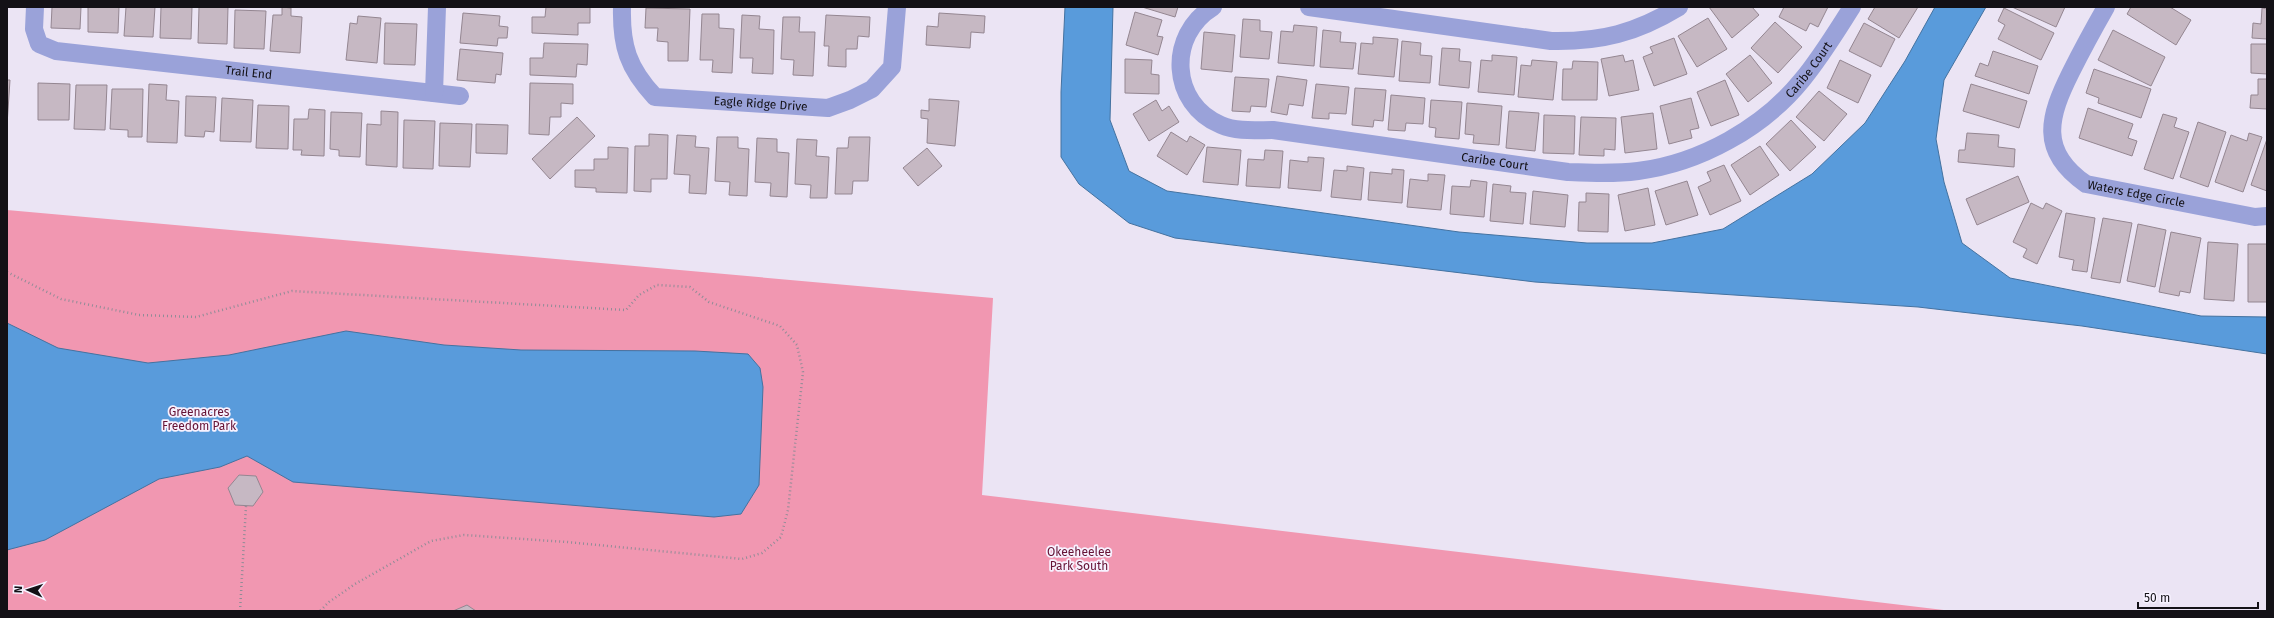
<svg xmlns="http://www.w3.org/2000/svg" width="2274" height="618" viewBox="0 0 2274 618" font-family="'Fira Sans',sans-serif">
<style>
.green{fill:#f197b1}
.water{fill:#599bdb;stroke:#4472a0}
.building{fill:#c6b8c3;stroke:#948691}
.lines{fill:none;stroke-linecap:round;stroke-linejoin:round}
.path{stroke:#918c97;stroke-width:2.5;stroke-dasharray:1 3;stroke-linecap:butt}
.minor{stroke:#9aa2d9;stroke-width:18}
.labels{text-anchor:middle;stroke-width:3.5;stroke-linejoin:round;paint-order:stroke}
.street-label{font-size:12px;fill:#131116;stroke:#f7f2ff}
.park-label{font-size:12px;fill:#661335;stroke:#f7f2ff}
</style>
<rect width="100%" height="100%" fill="#ebe4f4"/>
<path class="green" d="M 7,210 L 993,298 L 982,495 L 1952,611 L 7,611 Z"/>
<path class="water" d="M 1065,7 L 1113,7 L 1110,120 L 1129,171 L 1167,191 L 1459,232 L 1587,243 L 1652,243 L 1723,229 L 1812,174 L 1865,123 L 1905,61 L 1935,7 L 1986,7 L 1944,80 L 1936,139 L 1944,182 L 1962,243 L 2010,278 L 2201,316 L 2267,317 L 2267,354 L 2082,326 L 1918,307 L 1535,282 L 1175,238 L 1129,223 L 1079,184 L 1061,157 L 1061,92 Z
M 7,323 L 58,348 L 148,363 L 229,355 L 346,331 L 444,345 L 521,350 L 695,351 L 748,354 L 760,368 L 763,387 L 759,485 L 741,514 L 714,517 L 293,482 L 247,456 L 220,467 L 159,479 L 45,540 L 7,550 Z"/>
<path class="building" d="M 52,7 L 81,7 L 80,29 L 51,28 Z
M 88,7 L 119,7 L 118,33 L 88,32 Z
M 126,7 L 155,7 L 153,37 L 124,36 Z
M 161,7 L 192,7 L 191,39 L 160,38 Z
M 199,7 L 228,7 L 227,44 L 198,43 Z
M 282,7 L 291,8 L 291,16 L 302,17 L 300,53 L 270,51 L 273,15 L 282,15 Z
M 546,7 L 590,7 L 590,23 L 578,23 L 578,35 L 532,33 L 532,17 L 545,17 Z
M 1142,7 L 1178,7 L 1175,17 Z
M 1709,7 L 1752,7 L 1759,15 L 1732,38 Z
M 1784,7 L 1828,7 L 1818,27 L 1810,23 L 1806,31 L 1779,17 Z
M 1875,7 L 1918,7 L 1899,38 L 1868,19 Z
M 2012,7 L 2065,7 L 2056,27 Z
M 2131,7 L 2170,7 L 2191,20 L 2176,45 L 2127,14 Z
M 646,8 L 690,9 L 688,61 L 668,61 L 668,42 L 657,41 L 658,28 L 645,28 Z
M 2004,8 L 2054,33 L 2041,60 L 1998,39 L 2005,25 L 1998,21 Z
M 2262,8 L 2267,9 L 2267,39 L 2252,38 L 2253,23 L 2261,24 Z
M 235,10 L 266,11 L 264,49 L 234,48 Z
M 1135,12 L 1162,20 L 1157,36 L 1163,37 L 1158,55 L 1126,45 Z
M 463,13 L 500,16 L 499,26 L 508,27 L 507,38 L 498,38 L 497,46 L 460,43 Z
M 939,13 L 985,16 L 984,33 L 971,32 L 970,48 L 926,45 L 927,26 L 938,27 Z
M 702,14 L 719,14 L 719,28 L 734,29 L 732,73 L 712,72 L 713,60 L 700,60 Z
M 742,15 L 760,16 L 759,29 L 774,30 L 773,74 L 752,73 L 753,58 L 740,58 Z
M 826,15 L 870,17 L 869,37 L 858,36 L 857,49 L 846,49 L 846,67 L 828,66 L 829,46 L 824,46 Z
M 358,16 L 381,18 L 377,63 L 346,60 L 350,23 L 357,24 Z
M 783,17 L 800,17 L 799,32 L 815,32 L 813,76 L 793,75 L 794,60 L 781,59 Z
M 1708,18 L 1727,49 L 1697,67 L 1678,36 Z
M 1243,19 L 1260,20 L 1260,31 L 1272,32 L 1269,59 L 1240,57 Z
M 1775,22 L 1802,47 L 1778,73 L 1751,48 Z
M 385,23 L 417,24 L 415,65 L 384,64 Z
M 1864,23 L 1895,39 L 1881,67 L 1849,51 Z
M 1294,25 L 1317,27 L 1314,66 L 1278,63 L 1281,31 L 1293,32 Z
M 1323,30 L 1341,32 L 1340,42 L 1356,43 L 1353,69 L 1320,67 Z
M 2113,30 L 2165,57 L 2151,86 L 2098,60 Z
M 1204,32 L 1235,35 L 1232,72 L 1201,69 Z
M 1373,37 L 1398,39 L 1394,77 L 1358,74 L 1361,43 L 1373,44 Z
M 1674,38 L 1687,74 L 1654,86 L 1643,57 L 1653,53 L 1650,47 Z
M 1402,41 L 1421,43 L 1420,55 L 1432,56 L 1430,83 L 1399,81 Z
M 544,43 L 588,44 L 587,65 L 577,64 L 576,77 L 530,75 L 530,58 L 543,58 Z
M 2251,44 L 2267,44 L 2267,74 L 2251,73 Z
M 1442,48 L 1460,49 L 1459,61 L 1471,62 L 1469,88 L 1439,85 Z
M 460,49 L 503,53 L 501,75 L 496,74 L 495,83 L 457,80 Z
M 1993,51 L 2038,66 L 2029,94 L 1975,76 L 1980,63 L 1988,66 Z
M 1492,55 L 1517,57 L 1514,95 L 1478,92 L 1481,60 L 1492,61 Z
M 1623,55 L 1625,62 L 1633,60 L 1639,90 L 1609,96 L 1601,59 Z
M 1750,55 L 1772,83 L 1748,102 L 1726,74 Z
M 1125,59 L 1152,60 L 1151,74 L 1159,75 L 1159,94 L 1125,93 Z
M 1532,60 L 1557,62 L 1553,100 L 1518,97 L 1521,65 L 1531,66 Z
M 1840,60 L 1871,75 L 1858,103 L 1827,88 Z
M 1573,61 L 1598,62 L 1597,100 L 1562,100 L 1563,69 L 1572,69 Z
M 2094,69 L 2151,89 L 2141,118 L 2098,103 L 2099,98 L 2086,93 Z
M 1277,76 L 1307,80 L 1303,106 L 1289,104 L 1287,115 L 1271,112 Z
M 1235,77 L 1269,79 L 1266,107 L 1251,106 L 1250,112 L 1232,111 Z
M 2258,79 L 2267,79 L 2267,109 L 2250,108 L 2251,95 L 2258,95 Z
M 7,80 L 10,80 L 7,125 Z
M 1725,80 L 1739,115 L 1711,126 L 1697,92 Z
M 38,83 L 70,84 L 69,120 L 38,120 Z
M 530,83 L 573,84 L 573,104 L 561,103 L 561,117 L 550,117 L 549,135 L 529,134 Z
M 149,84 L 167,85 L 166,100 L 179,101 L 177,143 L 147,142 Z
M 1316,84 L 1349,87 L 1346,114 L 1329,113 L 1329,119 L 1312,118 Z
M 1971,84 L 2027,101 L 2019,128 L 1963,111 Z
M 76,85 L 107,85 L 105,130 L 74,129 Z
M 1355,88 L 1386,90 L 1383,121 L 1374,120 L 1373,127 L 1352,125 Z
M 112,89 L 143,89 L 142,137 L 128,137 L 128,130 L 110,129 Z
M 1819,91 L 1847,114 L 1824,141 L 1796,117 Z
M 1391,95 L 1425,98 L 1423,124 L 1406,123 L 1405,131 L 1388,130 Z
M 186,96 L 216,97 L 214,132 L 205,131 L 204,137 L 185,136 Z
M 222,98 L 253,100 L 251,142 L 220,141 Z
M 1691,98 L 1699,128 L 1690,130 L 1692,138 L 1669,144 L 1660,106 Z
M 929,99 L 959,101 L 955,146 L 927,143 L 928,119 L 921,118 L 921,110 L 929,111 Z
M 1156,100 L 1162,111 L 1169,106 L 1179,122 L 1149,141 L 1133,114 Z
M 1431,100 L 1462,102 L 1459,139 L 1435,137 L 1436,128 L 1429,127 Z
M 1467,103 L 1502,106 L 1499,145 L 1473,143 L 1474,135 L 1465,134 Z
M 258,105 L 289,106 L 288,149 L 256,148 Z
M 2088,108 L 2133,124 L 2128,138 L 2137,141 L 2132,156 L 2079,138 Z
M 309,109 L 325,110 L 324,156 L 301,155 L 302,150 L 293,150 L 294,119 L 308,119 Z
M 381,111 L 398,112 L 397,167 L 366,165 L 367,124 L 381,125 Z
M 1509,111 L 1539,113 L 1535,151 L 1506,148 Z
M 331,112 L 362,113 L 360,157 L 339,156 L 339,150 L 330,149 Z
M 1653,113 L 1657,149 L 1625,153 L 1621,117 Z
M 2163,114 L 2177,118 L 2174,127 L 2189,132 L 2173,179 L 2144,169 Z
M 1544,115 L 1575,116 L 1574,154 L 1543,153 Z
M 577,117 L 595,136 L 550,179 L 532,159 Z
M 1581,117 L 1616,118 L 1615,150 L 1604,149 L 1604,156 L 1579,155 Z
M 404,120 L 435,121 L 433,169 L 403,168 Z
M 1791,120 L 1816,147 L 1790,171 L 1766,144 Z
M 2198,122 L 2226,132 L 2208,187 L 2180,177 Z
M 440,123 L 472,124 L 470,167 L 439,166 Z
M 476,124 L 508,125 L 507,154 L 476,153 Z
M 1171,132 L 1187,142 L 1190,136 L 1205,145 L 1187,175 L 1157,156 Z
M 1967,133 L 1999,135 L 1998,147 L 2015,149 L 2014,167 L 1958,162 L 1959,150 L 1965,150 Z
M 2249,133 L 2262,137 L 2243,192 L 2215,182 L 2231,135 L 2247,141 Z
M 649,134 L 668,135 L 667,179 L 651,179 L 651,192 L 634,191 L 635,146 L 649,146 Z
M 677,135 L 696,136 L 695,147 L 709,148 L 706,194 L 689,193 L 690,175 L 674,174 Z
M 717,137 L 738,137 L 738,148 L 749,149 L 747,196 L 729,195 L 730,182 L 715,181 Z
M 849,137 L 870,137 L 868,181 L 853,181 L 852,194 L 835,194 L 837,148 L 848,148 Z
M 757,138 L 777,139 L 777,152 L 789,153 L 787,197 L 770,196 L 771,183 L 755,182 Z
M 797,139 L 817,140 L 816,156 L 829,157 L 827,198 L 810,198 L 811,185 L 795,184 Z
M 2267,139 L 2267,191 L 2251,185 Z
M 1760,146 L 1779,175 L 1750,195 L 1731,165 Z
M 608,147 L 628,148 L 627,193 L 596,192 L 596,188 L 575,187 L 575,170 L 594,170 L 594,159 L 608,159 Z
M 1207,147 L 1241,150 L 1238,185 L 1203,182 Z
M 927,148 L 942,166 L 918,186 L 903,168 Z
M 1265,150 L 1283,151 L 1280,188 L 1246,186 L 1248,159 L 1264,160 Z
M 1308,157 L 1324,158 L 1321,191 L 1288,188 L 1290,160 L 1308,162 Z
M 1724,165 L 1741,201 L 1710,215 L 1698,187 L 1711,181 L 1707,172 Z
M 1347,166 L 1364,168 L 1361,200 L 1331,197 L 1334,170 L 1347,171 Z
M 1392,169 L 1404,170 L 1402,203 L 1368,200 L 1370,172 L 1392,174 Z
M 1428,174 L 1445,175 L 1441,210 L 1407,207 L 1410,179 L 1428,181 Z
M 2018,176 L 2029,202 L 1977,225 L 1966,199 Z
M 1471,180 L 1487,182 L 1484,217 L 1450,214 L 1452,186 L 1470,187 Z
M 1687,181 L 1698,215 L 1666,225 L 1655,191 Z
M 1493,184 L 1511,186 L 1510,192 L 1526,193 L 1523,224 L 1490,221 Z
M 1648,188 L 1655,225 L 1625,231 L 1618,195 Z
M 1533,191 L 1568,195 L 1565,227 L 1530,224 Z
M 1586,193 L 1609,194 L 1608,232 L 1578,231 L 1579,202 L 1586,202 Z
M 2031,203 L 2043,209 L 2046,203 L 2062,211 L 2037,264 L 2023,257 L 2027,249 L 2013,242 Z
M 2066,213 L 2095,218 L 2087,272 L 2072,270 L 2074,260 L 2059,257 Z
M 2103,218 L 2132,223 L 2120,283 L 2091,278 Z
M 2138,224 L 2166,230 L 2155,287 L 2127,281 Z
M 2171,232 L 2201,238 L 2190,293 L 2180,291 L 2179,296 L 2159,292 Z
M 2208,242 L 2238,244 L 2234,301 L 2204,299 Z
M 2248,244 L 2267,244 L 2267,302 L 2248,302 Z
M 239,475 L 256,476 L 263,492 L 253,506 L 235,505 L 228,488 Z
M 467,605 L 476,611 L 453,611 Z"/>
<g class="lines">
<path class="path" d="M 7,272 L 61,299 L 139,315 L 196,317 L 292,291 L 626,310 L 639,295 L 657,285 L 690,287 L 709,302 L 780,326 L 797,345 L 803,372 L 788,510 L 781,537 L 762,553 L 742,559 L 567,542 L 464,535 L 431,541 L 355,584 L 329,602 L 320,611
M 240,611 L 246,506"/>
<g class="minor">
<path id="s1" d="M 35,7 L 34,29 L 39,44 L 56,51 L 460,96"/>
<path id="s2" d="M 622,7 C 621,46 628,68 655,97 L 828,108 L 850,100 L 872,89 L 892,67 L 897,7"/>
<path id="s3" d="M 1213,7 C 1167,35 1170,104 1221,125 C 1237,132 1256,130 1273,130 L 1568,172 C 1592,173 1615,174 1638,171 C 1700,163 1763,128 1802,80 C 1821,57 1836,32 1852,7"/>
<path d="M 1309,7 L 1551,41 C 1601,42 1636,33 1679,7"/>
<path id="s4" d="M 2106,7 C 2094,28 2082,50 2071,72 C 2049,116 2038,151 2086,184 L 2255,217 L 2267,216"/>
<path d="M 434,93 L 437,7"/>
</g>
</g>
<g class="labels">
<g class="street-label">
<text dy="4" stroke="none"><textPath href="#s3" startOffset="771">Caribe Court</textPath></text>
<text dy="4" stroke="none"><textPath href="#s1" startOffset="250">Trail End</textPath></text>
<text dy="4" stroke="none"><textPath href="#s2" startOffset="205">Eagle Ridge Drive</textPath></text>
<text dy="4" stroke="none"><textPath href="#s3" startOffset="423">Caribe Court</textPath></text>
<text dy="4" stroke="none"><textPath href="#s4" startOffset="253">Waters Edge Circle</textPath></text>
</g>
<g class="park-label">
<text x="199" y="416">Greenacres<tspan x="199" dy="14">Freedom Park</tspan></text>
<text x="1079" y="556">Okeeheelee<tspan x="1079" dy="14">Park South</tspan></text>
</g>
</g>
<rect width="2274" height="618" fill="none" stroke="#131116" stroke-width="16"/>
<g transform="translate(28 590) rotate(273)" stroke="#f7f2ff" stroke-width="3" paint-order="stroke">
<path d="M0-3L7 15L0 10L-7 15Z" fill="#131116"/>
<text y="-6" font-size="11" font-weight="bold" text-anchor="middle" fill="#131116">N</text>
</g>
<path d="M2138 602v6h120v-6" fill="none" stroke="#131116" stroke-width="2"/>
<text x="2144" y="602" font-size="12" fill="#131116" stroke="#f7f2ff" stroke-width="3" paint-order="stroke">50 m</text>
</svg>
